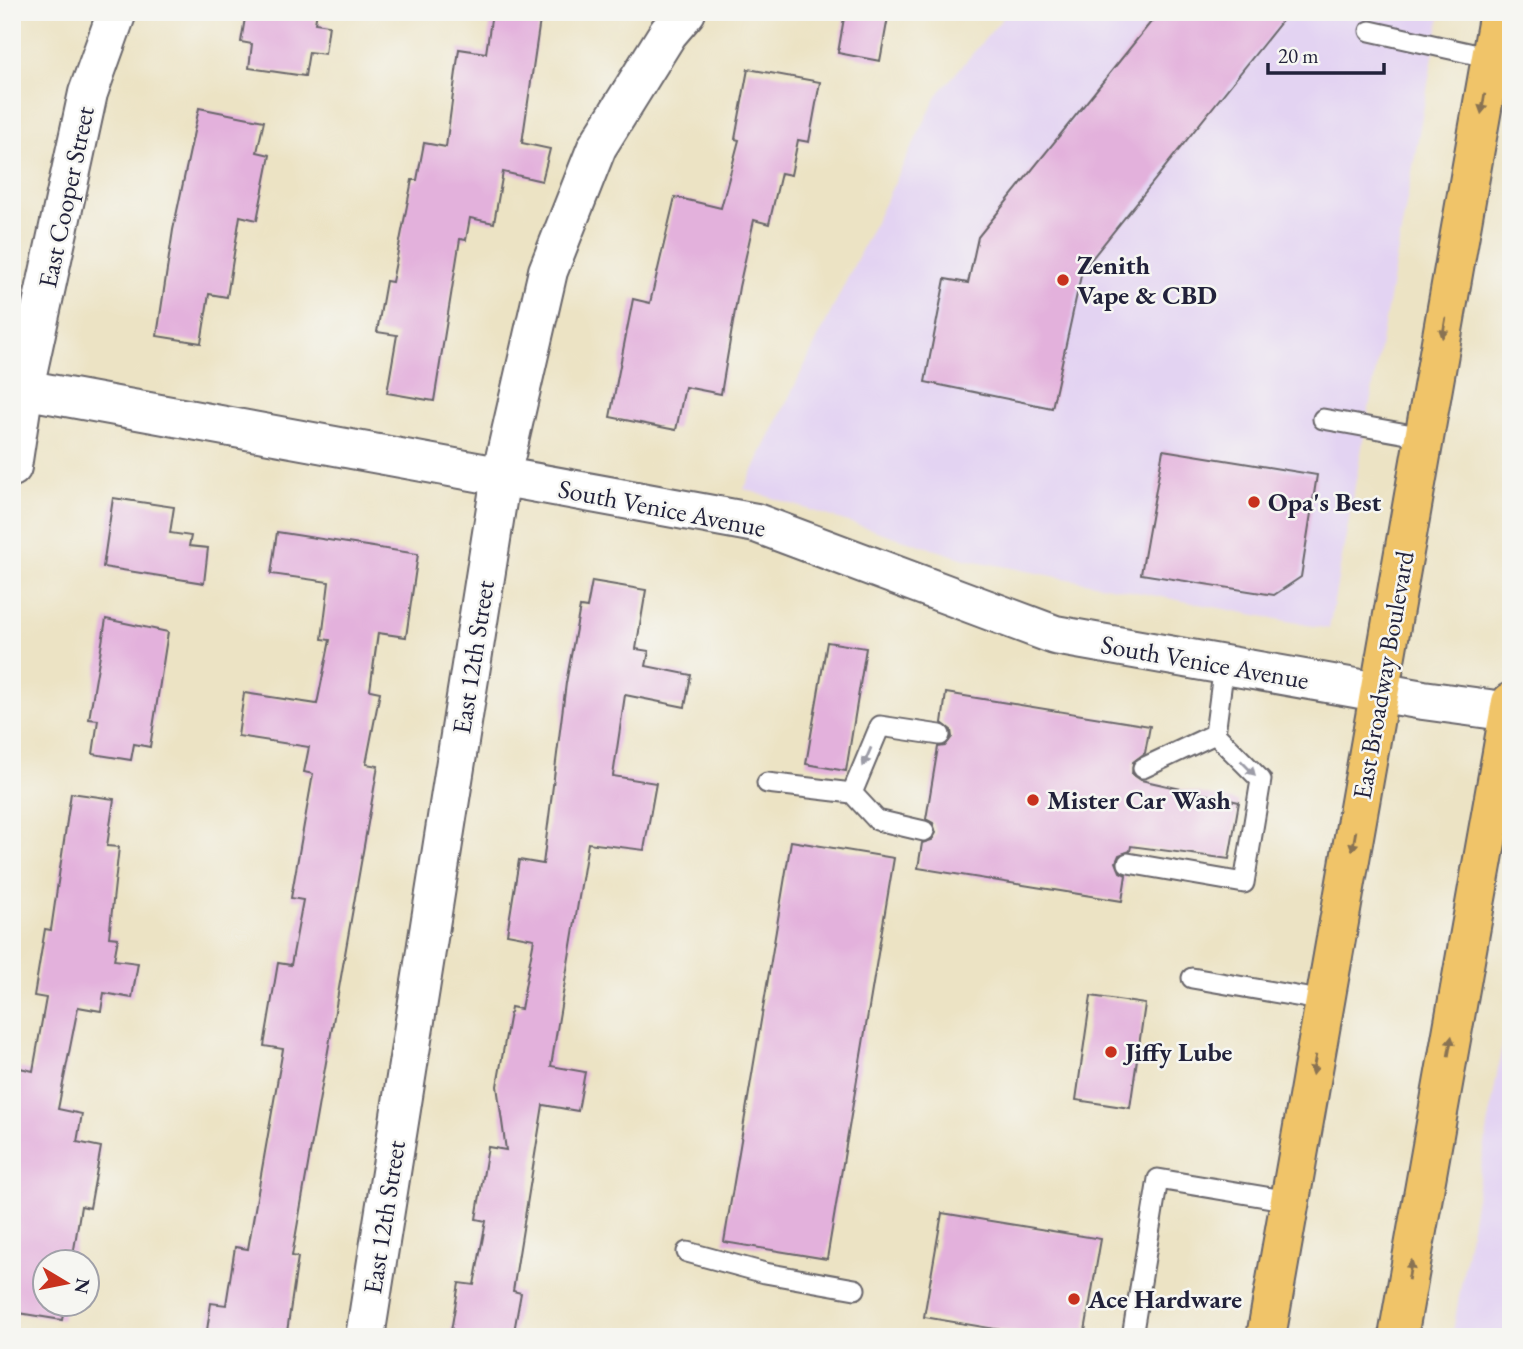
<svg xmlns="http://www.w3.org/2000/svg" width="1523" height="1349" viewBox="0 0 1523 1349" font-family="'EB Garamond',serif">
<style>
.built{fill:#e3d3f2}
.building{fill:#e3b1dc}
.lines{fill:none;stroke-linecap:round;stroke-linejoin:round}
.service-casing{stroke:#69666b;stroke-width:23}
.minor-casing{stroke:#69666b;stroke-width:42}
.primary-casing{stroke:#69666b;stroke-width:42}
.service{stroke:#fff;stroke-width:19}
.minor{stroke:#fff;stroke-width:38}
.primary{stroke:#f0c469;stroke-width:38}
.oneway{fill:#897352}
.oneway2{fill:#9c9ca7}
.poi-dot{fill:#c8321e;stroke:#f6f6f2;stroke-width:2.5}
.labels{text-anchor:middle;stroke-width:5;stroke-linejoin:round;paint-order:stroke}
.street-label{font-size:26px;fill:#22223b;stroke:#f6f6f2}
.poi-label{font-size:26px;font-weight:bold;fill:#22223b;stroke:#f6f6f2;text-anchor:start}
</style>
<rect width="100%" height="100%" fill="#f6f6f2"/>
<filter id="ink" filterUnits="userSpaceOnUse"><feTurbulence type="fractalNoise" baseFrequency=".0143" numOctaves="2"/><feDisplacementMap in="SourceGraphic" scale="14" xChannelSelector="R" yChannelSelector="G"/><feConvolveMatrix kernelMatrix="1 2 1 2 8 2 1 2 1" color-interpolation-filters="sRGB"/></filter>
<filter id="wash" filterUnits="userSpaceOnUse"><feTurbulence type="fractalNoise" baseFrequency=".00686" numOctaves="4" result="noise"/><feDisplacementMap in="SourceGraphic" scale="28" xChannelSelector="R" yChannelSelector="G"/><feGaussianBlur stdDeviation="1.57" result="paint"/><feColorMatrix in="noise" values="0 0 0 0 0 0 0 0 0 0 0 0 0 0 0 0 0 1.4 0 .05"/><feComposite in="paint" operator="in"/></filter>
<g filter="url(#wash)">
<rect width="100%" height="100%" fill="#ece3c4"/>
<path class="built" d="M 1008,12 L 1441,12 L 1329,629 L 965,559 L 744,489 L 938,94 Z
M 1511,992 L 1511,1337 L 1452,1337 Z"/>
<g id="blocks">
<path class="building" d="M 246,12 L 317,12 L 315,23 L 329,25 L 325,54 L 309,52 L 305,76 L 249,68 L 252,44 L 241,42 Z
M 845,12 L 889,12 L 880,61 L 838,53 Z
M 1159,12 L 1289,12 L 1082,271 L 1052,408 L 925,382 L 945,279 L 968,283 L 978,237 Z
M 492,13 L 540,20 L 522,143 L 550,149 L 542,181 L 503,172 L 494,223 L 470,218 L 466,240 L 460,239 L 434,401 L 387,393 L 397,335 L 377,332 L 386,281 L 392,282 L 412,180 L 417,180 L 424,143 L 446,147 L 459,49 L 486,53 Z
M 748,69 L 820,82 L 809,142 L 798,140 L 791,175 L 781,173 L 769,224 L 754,220 L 739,287 L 721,394 L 685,387 L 676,430 L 610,417 L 633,299 L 650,303 L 675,197 L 721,208 L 739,140 L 735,139 Z
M 199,108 L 264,121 L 257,152 L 270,155 L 257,220 L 240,216 L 227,297 L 209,294 L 201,343 L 157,336 L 173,230 Z
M 1163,450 L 1317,475 L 1301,577 L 1274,595 L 1141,574 Z
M 113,498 L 174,507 L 170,533 L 191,536 L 189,546 L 208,548 L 204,583 L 103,567 Z
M 277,532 L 418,554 L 406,637 L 378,633 L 370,690 L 380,692 L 366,764 L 378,766 L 292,1256 L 298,1257 L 287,1332 L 273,1330 L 272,1337 L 206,1337 L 211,1303 L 226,1305 L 235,1247 L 248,1249 L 283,1049 L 264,1046 L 278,963 L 291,965 L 303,900 L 291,898 L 313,774 L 304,772 L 309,747 L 238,736 L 244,693 L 317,704 L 330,640 L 322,639 L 329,582 L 271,574 Z
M 592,581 L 646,590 L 636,649 L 649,651 L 646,666 L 691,675 L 685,707 L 625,695 L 613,776 L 656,783 L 644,850 L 588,843 L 551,1066 L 585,1072 L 578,1111 L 543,1105 L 513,1291 L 521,1293 L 513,1337 L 450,1337 L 459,1283 L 474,1285 L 486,1221 L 476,1219 L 488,1147 L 506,1150 L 497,1086 L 511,1007 L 521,1009 L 534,939 L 507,934 L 519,860 L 543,864 L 566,683 L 580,607 L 587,608 Z
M 106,619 L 168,632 L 150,747 L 134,744 L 131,760 L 93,754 L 98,720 L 89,719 Z
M 827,642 L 866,648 L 846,771 L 806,764 Z
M 946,693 L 1150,726 L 1145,753 L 1133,762 L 1132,774 L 1141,780 L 1239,802 L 1229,859 L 1131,846 L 1130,851 L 1119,855 L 1116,862 L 1120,872 L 1126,875 L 1122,901 L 918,868 L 922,843 L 932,840 L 936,833 L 933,823 L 926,819 L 938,747 L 945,746 L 952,737 L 951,730 L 942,723 Z
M 71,793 L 114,799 L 107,846 L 119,847 L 109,937 L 118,938 L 114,960 L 138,963 L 132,998 L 104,993 L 101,1011 L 78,1007 L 58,1109 L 82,1114 L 77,1142 L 101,1147 L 90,1208 L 81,1206 L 72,1262 L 46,1262 L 46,1304 L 65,1304 L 62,1320 L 12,1312 L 12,1107 L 20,1068 L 33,1071 L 46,998 L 34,996 L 45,929 L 51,930 Z
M 791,841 L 894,858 L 827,1259 L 724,1242 Z
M 1091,996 L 1145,1004 L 1130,1108 L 1076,1100 Z
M 942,1213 L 1101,1239 L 1084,1337 L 1043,1337 L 924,1317 Z"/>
</g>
</g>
<g filter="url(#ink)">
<use href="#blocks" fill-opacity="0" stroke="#69666b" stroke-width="2"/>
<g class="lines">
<g class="service-casing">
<path id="service" d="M 1370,31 L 1491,58
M 1323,419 L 1424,437
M 1143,768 L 1215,734
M 767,783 L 852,793 L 880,726 L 940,735
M 852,793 L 877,820 L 924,831
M 1128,863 L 1244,883 L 1261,780 L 1215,734 L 1224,665
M 1192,978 L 1325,1001
M 687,1252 L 765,1273 L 855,1289
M 1132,1337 L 1158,1179 L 1290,1201"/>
</g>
<g class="minor-casing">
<path id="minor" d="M 12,387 L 756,523 L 1055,635 L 1423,700 L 1511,712
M 12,467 L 24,388 L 88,93 L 117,12
M 365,1337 L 501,476 L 548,271 L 597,147 L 668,33 L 686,12"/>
</g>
<g class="primary-casing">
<path id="primary" d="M 1266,1337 L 1499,12
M 1398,1337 L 1511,702"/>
</g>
<use href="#service" class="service"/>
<use href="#minor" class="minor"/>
<use href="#primary" class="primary"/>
</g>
<defs><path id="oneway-solid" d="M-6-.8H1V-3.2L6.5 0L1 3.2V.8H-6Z" transform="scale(1.75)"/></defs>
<g class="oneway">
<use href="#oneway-solid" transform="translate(1483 104) rotate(100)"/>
<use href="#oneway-solid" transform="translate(1444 328) rotate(100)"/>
<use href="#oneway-solid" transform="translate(1354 841) rotate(100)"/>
<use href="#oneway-solid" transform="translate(1450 1046) rotate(-80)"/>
<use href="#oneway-solid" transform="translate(1314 1065) rotate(100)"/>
<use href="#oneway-solid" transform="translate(1410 1270) rotate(-80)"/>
</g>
<g class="oneway2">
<use href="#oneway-solid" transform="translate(867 757) rotate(113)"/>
<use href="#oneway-solid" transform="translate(1248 768) rotate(45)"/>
</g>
</g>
<g class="poi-dot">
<circle cx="1063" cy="280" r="7"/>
<circle cx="1254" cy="502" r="7"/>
<circle cx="1033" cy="800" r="7"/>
<circle cx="1111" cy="1052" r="7"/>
<circle cx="1074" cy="1299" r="7"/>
</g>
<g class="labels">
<g class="street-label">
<text transform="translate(66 197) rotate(-78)" y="9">East Cooper Street</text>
<text transform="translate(662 508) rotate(11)" y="9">South Venice Avenue</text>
<text transform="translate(473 657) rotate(-81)" y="9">East 12th Street</text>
<text transform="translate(1205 662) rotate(10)" y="9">South Venice Avenue</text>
<text transform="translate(1383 675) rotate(-80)" y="9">East Broadway Boulevard</text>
<text transform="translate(384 1217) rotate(-81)" y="9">East 12th Street</text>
</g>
<g class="poi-label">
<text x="1077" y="274">Zenith<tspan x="1077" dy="30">Vape &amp; CBD</tspan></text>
<text x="1268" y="511">Opa's Best</text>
<text x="1047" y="809">Mister Car Wash</text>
<text x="1125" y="1061">Jiffy Lube</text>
<text x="1088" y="1308">Ace Hardware</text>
</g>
</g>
<rect width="1523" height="1349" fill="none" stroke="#f6f6f2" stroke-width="42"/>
<g transform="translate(66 1283) rotate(100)"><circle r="33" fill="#f6f6f2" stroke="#a1a1a9" stroke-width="2"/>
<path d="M0-5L12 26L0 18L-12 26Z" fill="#c8321e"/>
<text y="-10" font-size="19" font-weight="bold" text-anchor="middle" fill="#22223b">N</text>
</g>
<path d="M1268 63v10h116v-10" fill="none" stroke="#22223b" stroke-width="3.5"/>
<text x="1278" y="63" font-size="21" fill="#22223b" stroke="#f6f6f2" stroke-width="5" paint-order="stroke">20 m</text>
</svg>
